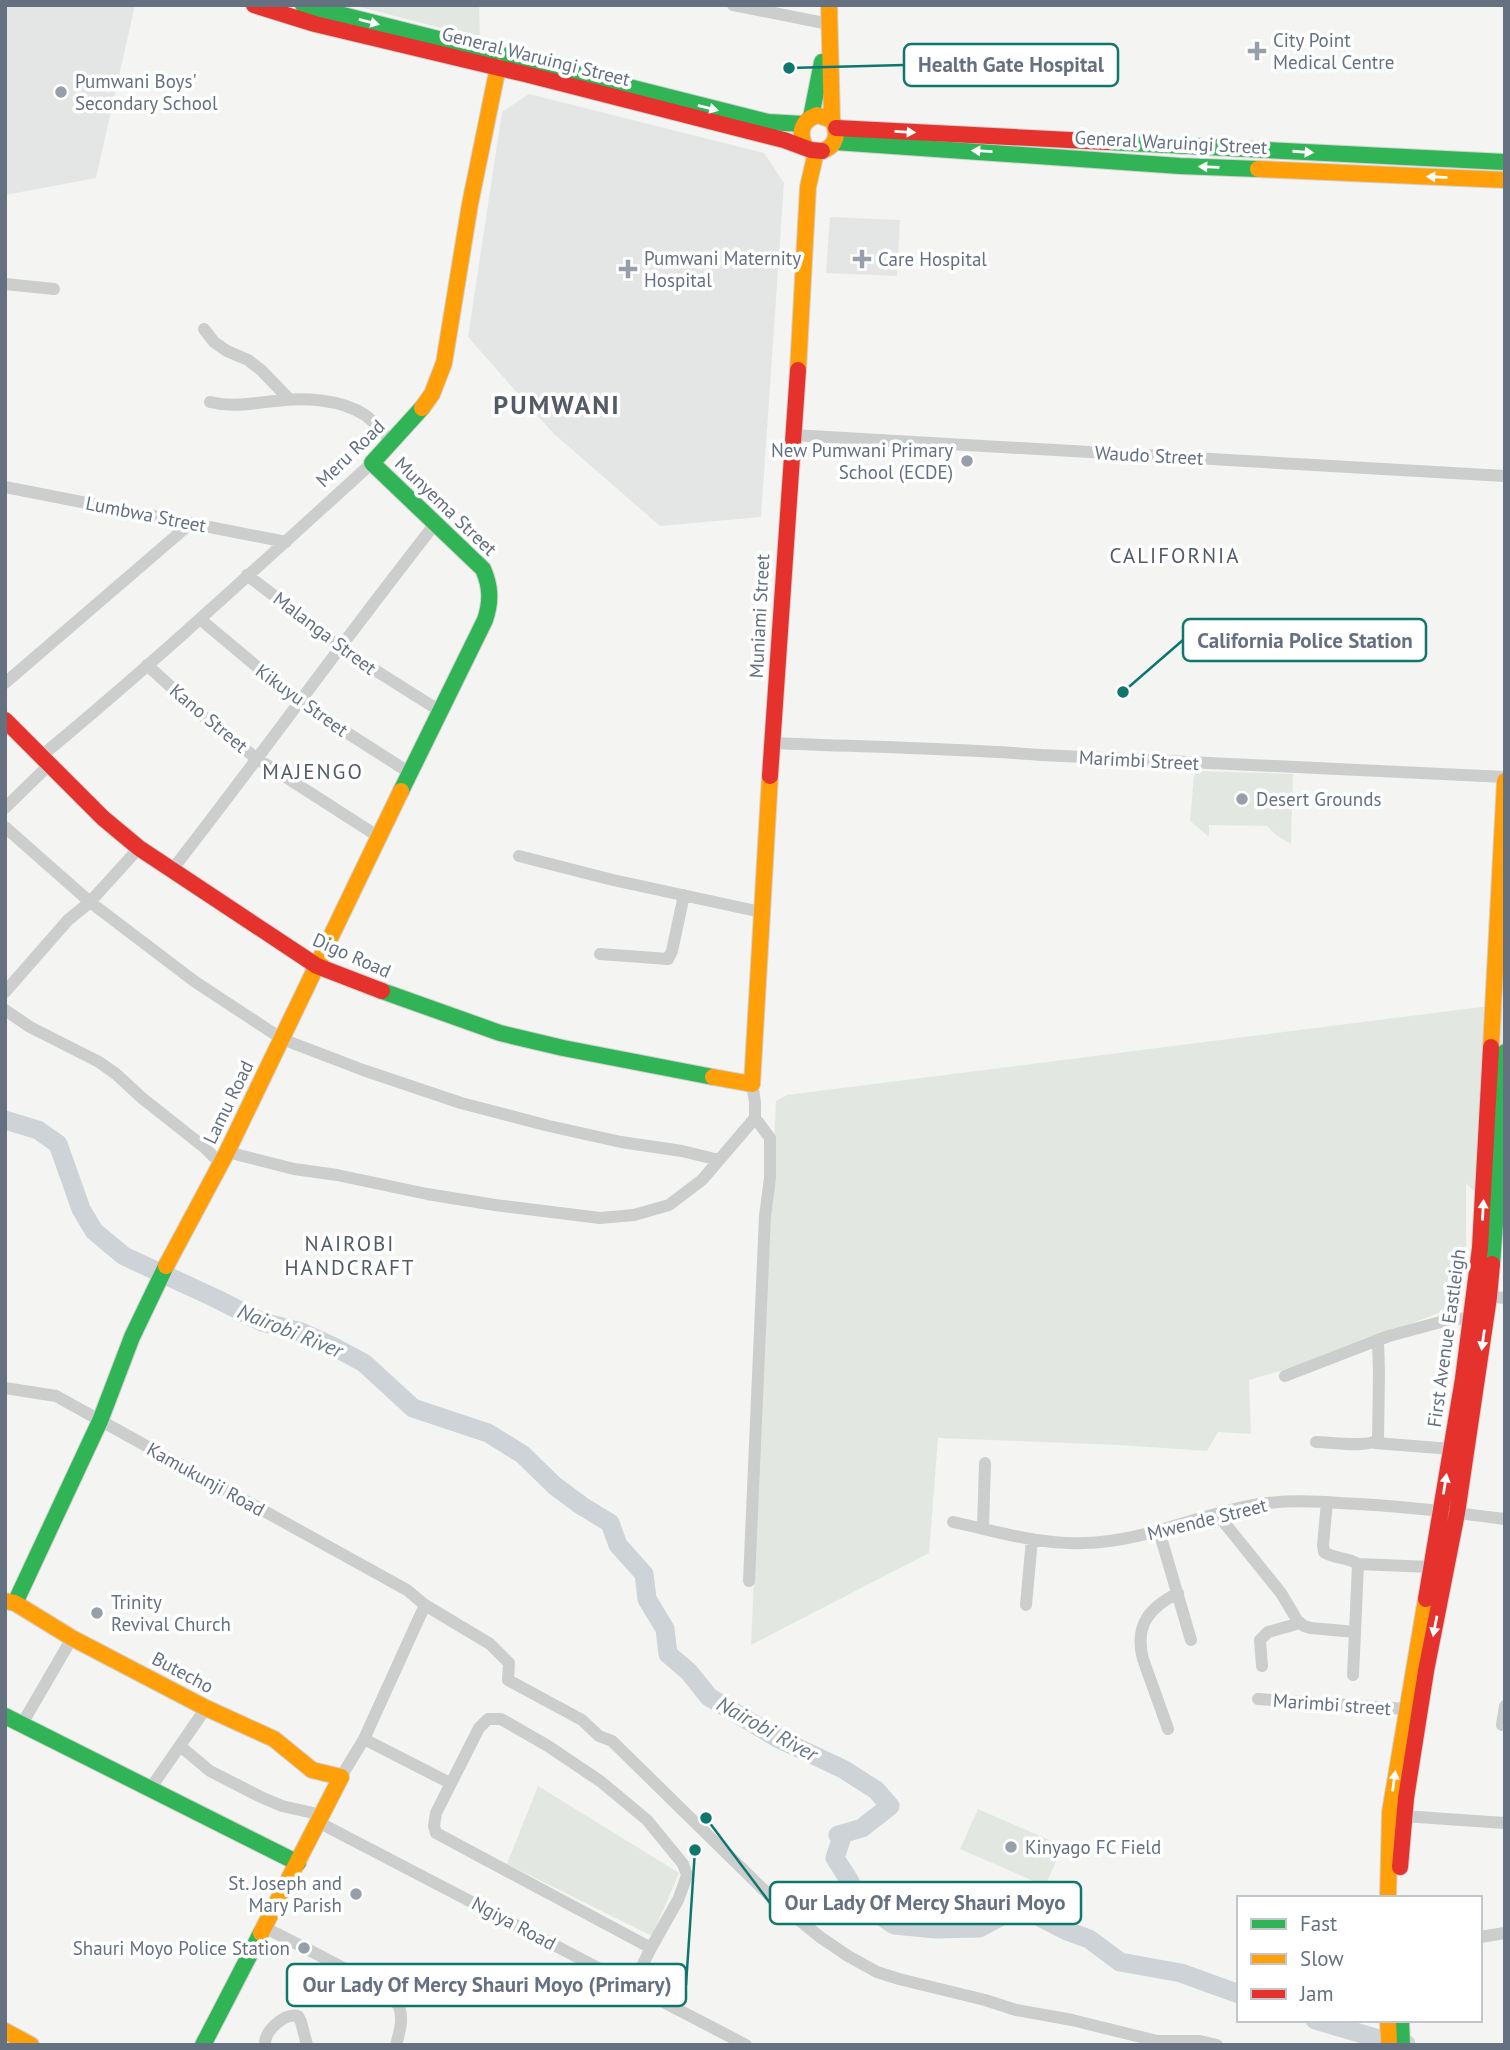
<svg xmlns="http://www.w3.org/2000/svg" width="1510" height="2050" viewBox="0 0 1510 2050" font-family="'PT Sans',sans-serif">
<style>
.built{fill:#e4e5e5}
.green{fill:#e3e7e1}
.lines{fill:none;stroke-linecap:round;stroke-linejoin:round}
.river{stroke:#cdd3d7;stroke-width:19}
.fast-casing{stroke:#d1d2d1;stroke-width:18}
.slow-casing{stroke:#d1d2d1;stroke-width:18}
.jam-casing{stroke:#d1d2d1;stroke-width:18}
.street{stroke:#cccdcd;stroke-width:12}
.fast{stroke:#30b455;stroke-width:16}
.slow{stroke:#ff9f0a;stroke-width:16}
.jam{stroke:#e5322d;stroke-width:16}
.oneway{fill:#fff}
.poi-dot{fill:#979fa9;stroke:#fff;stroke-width:2.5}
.labels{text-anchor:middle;stroke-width:7;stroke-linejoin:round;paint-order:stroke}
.poi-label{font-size:19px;fill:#657181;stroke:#fff;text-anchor:start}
.street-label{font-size:19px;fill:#657181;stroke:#fff}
.neighbourhood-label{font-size:21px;letter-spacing:2px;fill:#535b67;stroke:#fff}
.water-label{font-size:21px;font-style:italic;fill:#667985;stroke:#fff}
.district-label{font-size:26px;font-weight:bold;letter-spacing:2px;fill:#535b67;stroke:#fff}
.leader{fill:none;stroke:#0f766e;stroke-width:2.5}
.callout-dot{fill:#0f766e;stroke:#fff;stroke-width:2.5}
.callout{fill:#fff;stroke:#0f766e;stroke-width:2.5}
.callout-label{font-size:21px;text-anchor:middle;font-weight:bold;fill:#657181}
</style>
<rect width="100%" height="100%" fill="#f4f4f2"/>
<path class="built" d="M 5,5 L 135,5 L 96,178 L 5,195 Z
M 529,94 L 764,153 L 784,183 L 761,517 L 660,526 L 553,433 L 468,337 L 502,112 Z
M 830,217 L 900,220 L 897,276 L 826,273 Z"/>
<path class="green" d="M 352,5 L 479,5 L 480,38 Z
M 1197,771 L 1293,774 L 1291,844 L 1276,835 L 1267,826 L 1209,825 L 1209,837 L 1190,821 L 1194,776 Z
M 1505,1004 L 1505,1223 L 1466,1183 L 1466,1245 L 1454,1267 L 1451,1308 L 1318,1360 L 1249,1380 L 1251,1434 L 1218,1432 L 1207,1451 L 1120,1445 L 938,1438 L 929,1553 L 751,1645 L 776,1101 L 787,1095 Z
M 538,1786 L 679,1873 L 652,1936 L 507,1864 Z
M 978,1809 L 1063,1846 L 1045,1886 L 960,1849 Z"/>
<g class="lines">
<path class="river" d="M 5,1120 L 38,1130 L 58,1144 L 81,1209 L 94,1231 L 124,1256 L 217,1299 L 262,1322 L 301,1332 L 336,1348 L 364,1363 L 413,1408 L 488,1433 L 522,1454 L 555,1486 L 582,1506 L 610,1523 L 618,1545 L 644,1574 L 647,1599 L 665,1629 L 668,1654 L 689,1672 L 709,1697 L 779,1739 L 843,1769 L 876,1790 L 890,1806 L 862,1828 L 838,1835 L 842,1837 L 835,1858 L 849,1880 L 858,1900 L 894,1925 L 936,1929 L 979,1928 L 1011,1911 L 1030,1912 L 1067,1931 L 1089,1939 L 1120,1962 L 1181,1973 L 1239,1994
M 1315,2020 L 1376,2038 L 1406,2044"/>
<g class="fast-casing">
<path id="fast" d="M 303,5 L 768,122 L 803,124
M 811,117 L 822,62
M 835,142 L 1180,166 L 1258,169
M 1108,142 L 1505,162
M 401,791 L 485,620 C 491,602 491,587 483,569 L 372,463 L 422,408
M 382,991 L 500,1033 L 563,1048 L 713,1077
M 1492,1264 L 1503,1114 L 1505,1052
M 15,1603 L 100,1421 L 132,1337 L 166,1266
M 5,1716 L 298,1863
M 1401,2020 L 1402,2045
M 203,2045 L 261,1933"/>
</g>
<g class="slow-casing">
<path id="slow" d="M 829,5 L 832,120
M 806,148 C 798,133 801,121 817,115 L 832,120 C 839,133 837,146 822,151
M 1258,169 L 1505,180
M 798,370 L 808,187 L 816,152
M 422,408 L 432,394 L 444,363 L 470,204 L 498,67
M 1491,1047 L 1505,781
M 713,1077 L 752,1084 L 770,776
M 166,1266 L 227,1152 L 401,791
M 5,1601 L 15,1603 L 72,1638 L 206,1708 L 274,1739 L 312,1770 L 341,1777 L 261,1933
M 1388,1898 L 1390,1812 L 1426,1599
M 1388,2020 L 1389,2045
M 5,2031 L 31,2045"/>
</g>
<g class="jam-casing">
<path id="jam" d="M 254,5 L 315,24 L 525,74 L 784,140 L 811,150 L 822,151
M 836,128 L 1108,142
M 5,720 L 103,818 L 139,848 L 317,966 L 382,991
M 770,776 L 798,370
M 1426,1599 L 1463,1379 L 1480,1248 L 1491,1047
M 1400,1867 L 1406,1798 L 1426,1671 L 1457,1513 L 1489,1297 L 1492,1264"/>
</g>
<path class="street" d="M 733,5 L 829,24
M 5,284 L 54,289
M 204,329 L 214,342 L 227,351 L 248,360 L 261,370 L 289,399
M 210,402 C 233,408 252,403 275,401 C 302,397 341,399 365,415 C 375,422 383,433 392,442
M 793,435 L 1505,476
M 5,487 L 286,542
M 247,575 L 298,614 L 340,648 L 440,711
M 200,619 L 299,702 L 410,773
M 147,665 L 203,716 L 256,758 L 379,837
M 5,683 L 191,523
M 773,743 C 862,747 952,748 1041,755 L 1505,777
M 40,757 C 154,663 263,562 372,463
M 5,808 L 48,766
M 5,827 L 90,902 L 194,981 L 282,1039 L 363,1070 L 461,1103 L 549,1126 L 621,1142 L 682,1151 L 719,1160
M 519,856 L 613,880 L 761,912
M 172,870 C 261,756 345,638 435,524
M 600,954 L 668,959 L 672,951 L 684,895
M 5,992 L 68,920 L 90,902 L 139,848
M 5,1010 L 30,1027 L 99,1062 L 116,1074 L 142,1098 L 204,1147 L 221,1164
M 227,1152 L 294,1169 L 337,1175 L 427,1194 L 495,1205 L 600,1218 L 634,1215 L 669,1205 L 702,1180 L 755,1118 L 755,1102 L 752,1084
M 1481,1296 L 1505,1298
M 1285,1376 L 1378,1340
M 5,1388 L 56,1396 L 407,1590 L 425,1605 L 490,1644 L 509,1663 L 508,1680 L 582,1720 L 599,1736 L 612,1741 L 772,1898 L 820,1937 L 848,1956 L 877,1972 L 899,1979 L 985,2000 L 1016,2010 L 1072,2020 L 1157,2041 L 1200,2041 L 1217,2045
M 1316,1442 C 1331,1442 1367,1448 1378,1440 L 1379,1372 L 1378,1340 L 1389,1336 L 1448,1320 L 1472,1318
M 1375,1443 L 1451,1449
M 1327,1502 L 1323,1545 L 1324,1552 C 1334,1559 1348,1557 1358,1564 L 1355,1632
M 1218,1515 L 1281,1593 L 1297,1620 L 1304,1626 L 1311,1628 L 1355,1632 L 1353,1675
M 953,1522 C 996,1531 1039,1545 1084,1543 C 1145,1542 1201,1513 1260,1504 C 1287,1500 1314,1501 1340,1503 C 1395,1505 1450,1512 1505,1519
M 983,1528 L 985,1463
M 1159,1531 L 1191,1640
M 1358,1564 L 1431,1567
M 749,1581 L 765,1216 L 770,1178 L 770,1138 L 755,1118
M 1026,1605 L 1032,1539
M 1262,1666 L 1260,1640 L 1268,1632 L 1300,1623
M 1258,1699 L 1406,1709
M 488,1719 L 501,1719 L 548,1746 L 600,1781 L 647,1820 L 683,1864 L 687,1875 L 684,1884 L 678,1900 L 651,1948 L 436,1833 L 434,1826 L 436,1813 L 479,1728 Z
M 22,1724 L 72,1638
M 1502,1725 L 1505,1706
M 1168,1729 L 1143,1659 C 1134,1625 1150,1607 1178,1593
M 364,1739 L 450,1783
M 180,1746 L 210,1771 L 263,1798 L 282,1806 L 322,1815
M 341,1777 L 364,1739 L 425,1605
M 150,1789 L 206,1708
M 1403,1816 L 1505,1823
M 318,1822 L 746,2045
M 264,1927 C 287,1940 392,1988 399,2007 C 404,2018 399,2034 396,2045
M 1480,1937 L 1505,1933
M 632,1986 L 651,1948
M 265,2045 C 264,2031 284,2013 298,2016 L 301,2022 L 307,2045"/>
<use href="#fast" class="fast"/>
<use href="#slow" class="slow"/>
<use href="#jam" class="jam"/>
</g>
<defs><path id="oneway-solid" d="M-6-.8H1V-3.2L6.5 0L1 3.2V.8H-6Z" transform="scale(1.75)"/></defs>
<g class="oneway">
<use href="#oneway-solid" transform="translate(369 22) rotate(14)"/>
<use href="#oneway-solid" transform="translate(708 108) rotate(14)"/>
<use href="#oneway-solid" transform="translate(905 132) rotate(3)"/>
<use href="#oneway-solid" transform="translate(982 151) rotate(-177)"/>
<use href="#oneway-solid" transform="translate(1303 152) rotate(4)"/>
<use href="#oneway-solid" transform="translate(1209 167) rotate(-178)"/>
<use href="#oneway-solid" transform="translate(1437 177) rotate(-177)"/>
<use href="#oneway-solid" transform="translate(1483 1210) rotate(-87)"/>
<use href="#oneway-solid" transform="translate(1483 1340) rotate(98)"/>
<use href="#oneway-solid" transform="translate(1445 1484) rotate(-81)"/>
<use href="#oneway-solid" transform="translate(1435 1626) rotate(101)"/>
<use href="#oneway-solid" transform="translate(1394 1781) rotate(-82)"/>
</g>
<g class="poi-dot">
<path d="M1253.5 40.5h7v7h7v7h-7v7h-7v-7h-7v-7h7z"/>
<circle cx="61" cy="92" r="7"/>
<path d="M858.5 248.5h7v7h7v7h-7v7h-7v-7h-7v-7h7z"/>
<path d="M624.5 258.5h7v7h7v7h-7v7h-7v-7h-7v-7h7z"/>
<circle cx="967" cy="461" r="7"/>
<circle cx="1242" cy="799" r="7"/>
<circle cx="97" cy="1613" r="7"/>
<circle cx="1011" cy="1847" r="7"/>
<circle cx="356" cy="1894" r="7"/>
<circle cx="304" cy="1948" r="7"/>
</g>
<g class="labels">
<g class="poi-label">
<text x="1273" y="47">City Point<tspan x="1273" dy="22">Medical Centre</tspan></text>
<text x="75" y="88">Pumwani Boys'<tspan x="75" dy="22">Secondary School</tspan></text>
<text x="644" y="265">Pumwani Maternity<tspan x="644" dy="22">Hospital</tspan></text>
<text x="878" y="266">Care Hospital</text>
<text x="953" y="457" text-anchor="end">New Pumwani Primary<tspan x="953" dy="22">School (ECDE)</tspan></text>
<text x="1256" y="806">Desert Grounds</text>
<text x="111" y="1609">Trinity<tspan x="111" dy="22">Revival Church</tspan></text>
<text x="1025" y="1854">Kinyago FC Field</text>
<text x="342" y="1890" text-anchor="end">St. Joseph and<tspan x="342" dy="22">Mary Parish</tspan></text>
<text x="290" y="1955" text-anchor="end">Shauri Moyo Police Station</text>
</g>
<g class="street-label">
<text transform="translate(536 56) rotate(14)" y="7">General Waruingi Street</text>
<text transform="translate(1171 142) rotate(3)" y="7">General Waruingi Street</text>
<text transform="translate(350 453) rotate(-44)" y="7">Meru Road</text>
<text transform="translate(1149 455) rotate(3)" y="7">Waudo Street</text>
<text transform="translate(446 506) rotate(44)" y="7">Munyema Street</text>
<text transform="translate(146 514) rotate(11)" y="7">Lumbwa Street</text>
<text transform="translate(759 616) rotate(-87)" y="7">Muniami Street</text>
<text transform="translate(325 633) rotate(37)" y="7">Malanga Street</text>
<text transform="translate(302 700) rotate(36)" y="7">Kikuyu Street</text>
<text transform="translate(209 718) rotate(40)" y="7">Kano Street</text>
<text transform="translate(1139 760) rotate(3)" y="7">Marimbi Street</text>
<text transform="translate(352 955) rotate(24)" y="7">Digo Road</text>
<text transform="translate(228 1102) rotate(-64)" y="7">Lamu Road</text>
<text transform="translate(1446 1338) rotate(-82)" y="7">First Avenue Eastleigh</text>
<text transform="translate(206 1479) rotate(29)" y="7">Kamukunji Road</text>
<text transform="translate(1207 1519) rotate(-14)" y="7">Mwende Street</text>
<text transform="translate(183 1672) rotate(28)" y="7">Butecho</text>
<text transform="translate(1332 1704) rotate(4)" y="7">Marimbi street</text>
<text transform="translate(514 1923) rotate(28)" y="7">Ngiya Road</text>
</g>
<g class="neighbourhood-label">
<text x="1175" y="563">CALIFORNIA</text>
<text x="313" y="779">MAJENGO</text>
<text x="350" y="1251">NAIROBI<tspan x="350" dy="24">HANDCRAFT</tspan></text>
</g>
<g class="water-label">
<text transform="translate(290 1331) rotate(22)" y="7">Nairobi River</text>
<text transform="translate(767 1729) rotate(29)" y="7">Nairobi River</text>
</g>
<g class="district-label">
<text x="557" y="414">PUMWANI</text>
</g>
</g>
<path class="leader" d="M789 68L904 65M1123 692L1183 640M706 1818L770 1903M695 1850L686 1985"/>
<g class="callout-dot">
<circle cx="789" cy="68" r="7"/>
<circle cx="1123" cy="692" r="7"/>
<circle cx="706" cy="1818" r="7"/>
<circle cx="695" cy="1850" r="7"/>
</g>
<g class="callout">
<rect x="904" y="44" width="214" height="42" rx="7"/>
<rect x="1183" y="619" width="243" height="42" rx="7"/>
<rect x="770" y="1882" width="311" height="42" rx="7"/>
<rect x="287" y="1964" width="399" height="42" rx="7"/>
</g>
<g class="callout-label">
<text x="1011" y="72">Health Gate Hospital</text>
<text x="1305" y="648">California Police Station</text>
<text x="925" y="1910">Our Lady Of Mercy Shauri Moyo</text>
<text x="487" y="1992">Our Lady Of Mercy Shauri Moyo (Primary)</text>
</g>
<rect width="1510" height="2050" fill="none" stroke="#657181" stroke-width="14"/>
<rect x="1237" y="1896" width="245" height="126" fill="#ffffff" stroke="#c1c6cd" stroke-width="2"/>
<rect x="1251" y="1919" width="35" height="10" fill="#30b455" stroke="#c1c6cd" stroke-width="2"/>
<text x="1300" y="1931" font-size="21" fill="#657181">Fast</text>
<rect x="1251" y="1954" width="35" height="10" fill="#ff9f0a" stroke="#c1c6cd" stroke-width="2"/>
<text x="1300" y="1966" font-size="21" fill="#657181">Slow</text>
<rect x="1251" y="1989" width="35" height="10" fill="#e5322d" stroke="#c1c6cd" stroke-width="2"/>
<text x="1300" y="2001" font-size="21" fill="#657181">Jam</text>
</svg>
